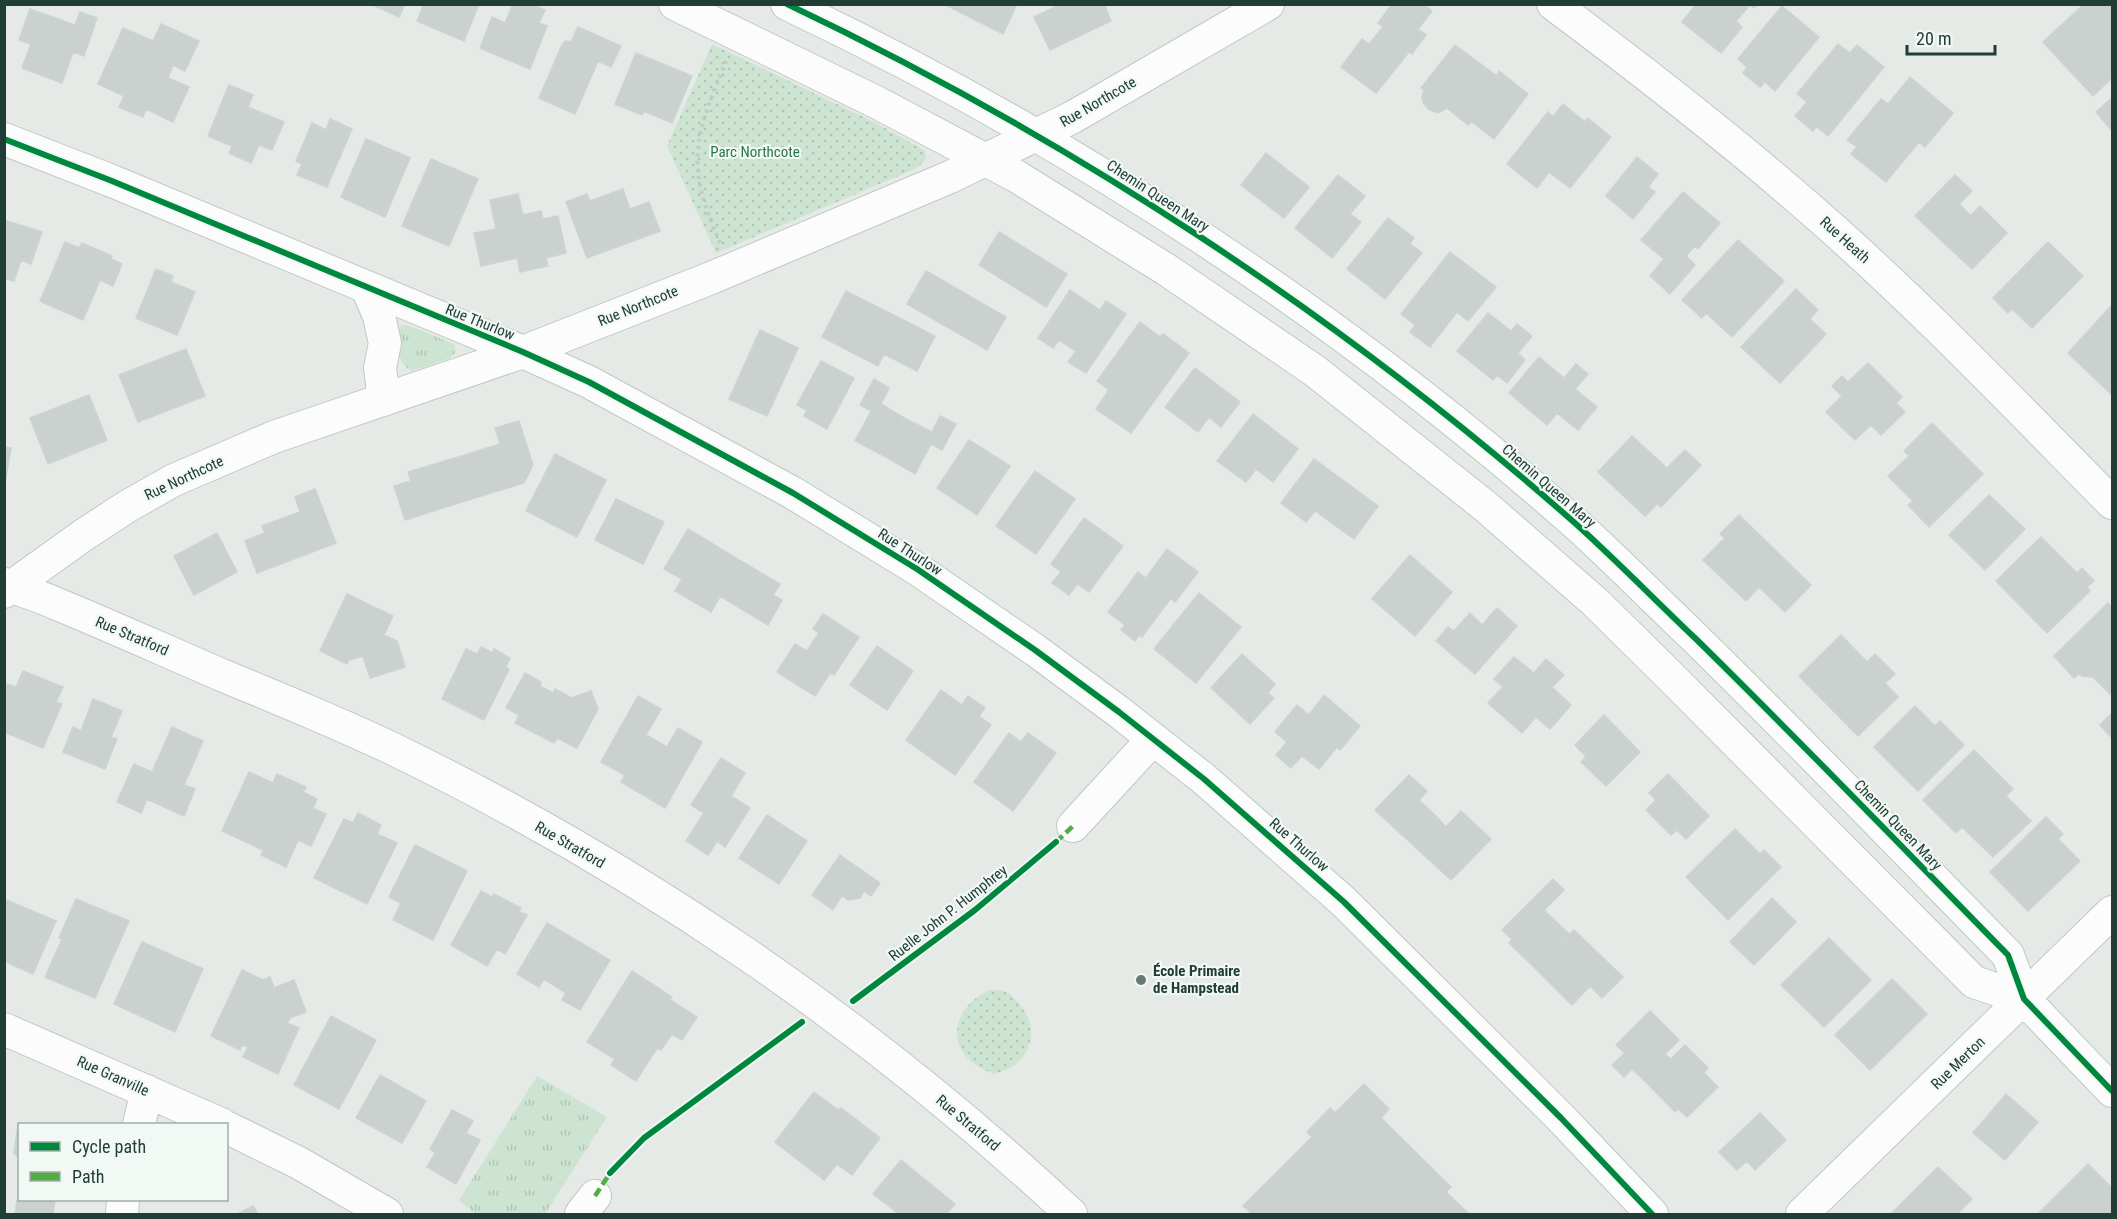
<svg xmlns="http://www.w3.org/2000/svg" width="2117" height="1219" viewBox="0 0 2117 1219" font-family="'Roboto Condensed',sans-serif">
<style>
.grass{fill:url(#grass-tufts)}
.park{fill:url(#park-dots)}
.building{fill:#cbd1ce;stroke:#cdd3d0;stroke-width:1.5}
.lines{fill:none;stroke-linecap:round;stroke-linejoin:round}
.minor-casing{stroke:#c2c7c4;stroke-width:34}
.path{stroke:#c1cac6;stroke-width:4;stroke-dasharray:3 4.5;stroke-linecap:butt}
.minor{stroke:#fbfcfb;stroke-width:32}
.quiet{stroke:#52ad45;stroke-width:4.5;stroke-dasharray:9 4.5;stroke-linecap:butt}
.cycleway-casing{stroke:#f2f9f5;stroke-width:10}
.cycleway{stroke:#00873e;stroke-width:6}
.poi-dot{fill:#667a74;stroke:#f2f9f5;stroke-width:2}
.labels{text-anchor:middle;stroke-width:4.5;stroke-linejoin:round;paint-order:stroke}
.street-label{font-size:15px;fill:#213e36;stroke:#f2f9f5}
.park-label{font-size:15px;fill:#297746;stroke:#f2f9f5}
.poi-label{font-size:15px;font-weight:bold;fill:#213e36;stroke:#f2f9f5;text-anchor:start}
</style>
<defs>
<pattern id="grass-tufts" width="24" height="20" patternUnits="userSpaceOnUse" patternTransform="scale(1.5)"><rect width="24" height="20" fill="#cde4d3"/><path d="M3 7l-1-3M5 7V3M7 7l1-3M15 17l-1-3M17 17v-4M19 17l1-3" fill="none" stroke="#b0c5b6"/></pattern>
<pattern id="park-dots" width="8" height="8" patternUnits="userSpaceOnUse" patternTransform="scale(1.5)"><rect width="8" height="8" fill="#cde4d3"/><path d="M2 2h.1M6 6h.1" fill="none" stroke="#b0c5b6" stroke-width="1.8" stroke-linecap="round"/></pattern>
</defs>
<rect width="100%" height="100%" fill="#e5eae7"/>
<path class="grass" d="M 402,325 L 410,326 L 454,344 L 456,352 L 450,358 L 412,371 C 398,365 395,344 395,331 Z
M 537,1076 L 607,1117 L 545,1214 L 475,1214 L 459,1200 Z"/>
<path class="park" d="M 712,44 L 874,122 L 919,147 L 925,151 C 927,161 923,164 915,169 L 716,253 L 667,146 Z
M 989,990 C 993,990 999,990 1003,991 C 1011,993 1016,1000 1021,1006 C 1037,1026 1034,1052 1012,1067 C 1007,1070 1000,1072 994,1074 C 989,1072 982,1069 977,1066 C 943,1042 956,1006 989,990 Z"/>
<path class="building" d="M 371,4 L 405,4 L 399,17 Z
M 424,4 L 479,4 L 464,41 L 417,21 Z
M 513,4 L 531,4 L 545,10 L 539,23 L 547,26 L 530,69 L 480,48 L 492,17 L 505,23 Z
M 944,4 L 1017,4 L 1003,34 Z
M 1061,4 L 1104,4 L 1111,21 L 1050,50 L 1034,17 Z
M 1392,4 L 1424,4 L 1432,11 L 1418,29 L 1426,35 L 1412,54 L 1409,52 L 1376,93 L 1341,67 L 1362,39 L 1369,44 L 1383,27 L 1378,23 Z
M 1696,4 L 1757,4 L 1754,8 L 1750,5 L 1736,21 L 1742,27 L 1721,53 L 1682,22 Z
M 2084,4 L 2112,4 L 2112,78 L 2093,96 L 2043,42 Z
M 1782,6 L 1819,37 L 1775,91 L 1765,82 L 1760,87 L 1743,73 L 1747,67 L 1738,59 Z
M 30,9 L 75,25 L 80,12 L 97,18 L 84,56 L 73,52 L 62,83 L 22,68 L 31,44 L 19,40 Z
M 161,24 L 199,41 L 185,71 L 173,65 L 168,78 L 189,87 L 173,122 L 146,109 L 143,117 L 119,107 L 124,96 L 98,84 L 123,28 L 153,41 Z
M 578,27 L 621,46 L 611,67 L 598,61 L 575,114 L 539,98 L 561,47 L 565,41 L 571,42 Z
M 1838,44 L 1850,53 L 1857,45 L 1884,67 L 1828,136 L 1816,126 L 1813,131 L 1795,116 L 1807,102 L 1797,94 Z
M 1455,45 L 1497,76 L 1499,71 L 1528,94 L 1494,139 L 1471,121 L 1468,125 L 1447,108 L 1438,113 L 1430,110 L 1424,104 L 1422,97 L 1424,89 L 1421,88 Z
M 636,53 L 692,76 L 672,123 L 644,111 L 642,115 L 615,104 Z
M 1910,77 L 1953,113 L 1925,147 L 1919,142 L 1886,182 L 1851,154 L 1857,147 L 1847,140 L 1881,99 L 1888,104 Z
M 229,85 L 253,95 L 248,107 L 284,122 L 272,150 L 259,145 L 251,163 L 229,153 L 232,146 L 208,136 Z
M 2112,98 L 2112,131 L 2096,112 Z
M 1563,104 L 1585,122 L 1588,118 L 1611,137 L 1570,188 L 1549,172 L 1537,188 L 1507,164 L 1548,112 L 1553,117 Z
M 330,119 L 352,129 L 327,187 L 297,175 L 302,164 L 296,161 L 312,123 L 326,130 Z
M 366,139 L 410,158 L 385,217 L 341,197 Z
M 1266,153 L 1309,187 L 1284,218 L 1241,185 Z
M 1637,157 L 1658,174 L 1648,187 L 1655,192 L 1633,219 L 1606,196 Z
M 431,159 L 478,179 L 449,246 L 402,226 Z
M 1338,175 L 1365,196 L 1350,214 L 1361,222 L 1332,258 L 1295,228 Z
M 1955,175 L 1972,191 L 1959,204 L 1971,216 L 1944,243 L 1915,216 Z
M 623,189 L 630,209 L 649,202 L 660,231 L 587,258 L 566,202 L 587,194 L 590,201 Z
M 1683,192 L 1720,223 L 1698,249 L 1695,246 L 1686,256 L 1695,265 L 1670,294 L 1650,276 L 1664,259 L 1641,240 Z
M 518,194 L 523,215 L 541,211 L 543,219 L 558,216 L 566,253 L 546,258 L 548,266 L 520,272 L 517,258 L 481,266 L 474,233 L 496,229 L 490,200 Z
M 1980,206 L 2007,233 L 1972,269 L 1944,243 Z
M 1388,218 L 1414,238 L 1410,244 L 1422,253 L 1385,299 L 1347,269 Z
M 4,220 L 42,232 L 31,264 L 21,260 L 14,281 L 4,278 Z
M 999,232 L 1067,274 L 1046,307 L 979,265 Z
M 1738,240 L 1784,281 L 1732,337 L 1706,313 L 1702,318 L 1682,300 Z
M 65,242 L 79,248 L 82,243 L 112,256 L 111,259 L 122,264 L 113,286 L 100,280 L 83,320 L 40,301 Z
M 2048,242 L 2083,276 L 2032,328 L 2012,309 L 2008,313 L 1993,298 Z
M 1450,252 L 1496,287 L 1468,321 L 1457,312 L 1430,347 L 1410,332 L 1415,325 L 1401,314 Z
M 156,269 L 173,276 L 171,282 L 195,292 L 177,335 L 136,318 Z
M 926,271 L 1006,317 L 987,350 L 907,304 Z
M 1796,289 L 1818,310 L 1810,319 L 1826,334 L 1780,383 L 1741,347 Z
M 1070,290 L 1100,310 L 1106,301 L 1126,314 L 1086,373 L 1068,362 L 1076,351 L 1059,340 L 1053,348 L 1038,338 Z
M 846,291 L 935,336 L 917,371 L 884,354 L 878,366 L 822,337 Z
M 2112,305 L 2112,395 L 2068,353 Z
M 1488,313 L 1511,331 L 1517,324 L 1532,336 L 1518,353 L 1525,360 L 1507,383 L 1497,375 L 1493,380 L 1457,351 Z
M 1140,322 L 1160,337 L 1163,334 L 1189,353 L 1131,433 L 1096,409 L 1109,390 L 1097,381 Z
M 760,330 L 798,348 L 767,416 L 729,399 Z
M 186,349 L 205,396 L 138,422 L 119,375 Z
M 1539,357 L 1564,378 L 1576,364 L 1588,374 L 1575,389 L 1597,407 L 1578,430 L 1557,413 L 1547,425 L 1509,393 Z
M 821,361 L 854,378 L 827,429 L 804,416 L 807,410 L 797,405 Z
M 1868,363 L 1902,397 L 1896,403 L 1905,412 L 1881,435 L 1871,425 L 1855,440 L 1826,412 L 1842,396 L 1832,386 L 1842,376 L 1848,382 Z
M 1195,368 L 1240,402 L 1221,427 L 1209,417 L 1198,432 L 1165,407 Z
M 874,379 L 889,388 L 881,404 L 906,419 L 886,457 L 855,441 L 871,411 L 860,405 Z
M 89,395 L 107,440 L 48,464 L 30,418 Z
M 1253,414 L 1298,449 L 1273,482 L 1256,469 L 1246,482 L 1217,461 Z
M 940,416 L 956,424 L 942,450 L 931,444 L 915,474 L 886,457 L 906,419 L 932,432 Z
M 519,421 L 533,465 L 524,483 L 468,500 L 455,458 L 500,444 L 495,428 Z
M 1932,423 L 1983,474 L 1929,527 L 1908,505 L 1913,501 L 1888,476 L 1909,456 L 1904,451 Z
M 1632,436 L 1667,468 L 1685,450 L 1701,465 L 1661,507 L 1657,504 L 1645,516 L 1598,472 Z
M 969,440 L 1010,466 L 977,515 L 937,488 Z
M 4,447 L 11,448 L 4,490 Z
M 555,454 L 606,480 L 577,537 L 526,511 Z
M 455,458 L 468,500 L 405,520 L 394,486 L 411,481 L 408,472 Z
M 1314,459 L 1378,506 L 1354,539 L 1315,511 L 1306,522 L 1281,503 Z
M 1035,471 L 1075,499 L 1036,554 L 996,526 Z
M 315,489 L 336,543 L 257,573 L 245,541 L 265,533 L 262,526 L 300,512 L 295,497 Z
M 1989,495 L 2025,529 L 1985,570 L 1949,535 Z
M 616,499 L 664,522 L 643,564 L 595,540 Z
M 1739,515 L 1811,585 L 1785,612 L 1759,587 L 1746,601 L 1703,560 L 1725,538 L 1720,534 Z
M 1084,518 L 1123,546 L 1089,592 L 1077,584 L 1069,595 L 1052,583 L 1061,572 L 1051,564 Z
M 688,529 L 741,561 L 711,612 L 675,591 L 682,579 L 664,569 Z
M 217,533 L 237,572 L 194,595 L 174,556 Z
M 2041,537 L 2077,573 L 2082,568 L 2094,581 L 2087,587 L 2090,591 L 2047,633 L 1996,581 Z
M 1167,549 L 1198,572 L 1175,602 L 1171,598 L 1142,637 L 1139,635 L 1135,641 L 1121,630 L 1125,625 L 1108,612 L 1138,572 L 1146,578 Z
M 1410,555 L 1452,592 L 1415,636 L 1372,599 Z
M 741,561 L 780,584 L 773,595 L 782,600 L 768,625 L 720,596 Z
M 1199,593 L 1241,627 L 1196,683 L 1154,649 Z
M 347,594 L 393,616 L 384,635 L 397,641 L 405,667 L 370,678 L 363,656 L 349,660 L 347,664 L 320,651 Z
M 2108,603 L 2112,608 L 2112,691 L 2110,694 L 2093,677 L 2082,676 L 2079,673 L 2074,678 L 2054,656 Z
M 1497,608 L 1517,626 L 1475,674 L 1436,641 L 1448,627 L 1454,631 L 1470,613 L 1482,625 Z
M 823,614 L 859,637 L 834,675 L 830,673 L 815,696 L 777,672 L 795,644 L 807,651 L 819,633 L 813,629 Z
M 1841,635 L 1867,662 L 1875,654 L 1895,674 L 1885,683 L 1898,697 L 1858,736 L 1799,676 Z
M 877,646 L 913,671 L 887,710 L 850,685 Z
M 481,647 L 493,653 L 494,649 L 510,658 L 506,667 L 509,669 L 484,720 L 442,699 L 466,649 L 477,654 Z
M 1242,654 L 1275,684 L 1268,693 L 1274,698 L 1250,724 L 1211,688 Z
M 1514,657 L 1534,673 L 1546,659 L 1564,675 L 1552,687 L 1571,705 L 1550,729 L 1536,717 L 1522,733 L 1488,703 L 1503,687 L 1494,679 Z
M 23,671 L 63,687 L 56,702 L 62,704 L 43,748 L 4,732 L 4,690 L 7,684 L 16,687 Z
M 525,673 L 541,682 L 540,686 L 553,693 L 555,689 L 572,698 L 591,691 L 598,709 L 577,748 L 557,738 L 554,743 L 515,723 L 519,715 L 506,708 Z
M 941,690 L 962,705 L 968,696 L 985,708 L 979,716 L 991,725 L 955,775 L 906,740 Z
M 1324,695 L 1360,726 L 1340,750 L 1337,747 L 1319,769 L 1302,756 L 1291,768 L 1276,755 L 1287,742 L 1275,732 L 1297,705 L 1309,715 Z
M 638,696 L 661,709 L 646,735 L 667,747 L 678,728 L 702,742 L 665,808 L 621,782 L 625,775 L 601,762 Z
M 93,699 L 122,711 L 111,737 L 117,739 L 105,769 L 63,752 L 73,727 L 81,731 Z
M 1915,706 L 1935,726 L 1940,721 L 1964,745 L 1918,791 L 1874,747 Z
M 2112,713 L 2112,738 L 2100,725 Z
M 1604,715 L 1640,752 L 1606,786 L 1581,762 L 1586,757 L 1575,745 Z
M 172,727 L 203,741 L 184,785 L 195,789 L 184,816 L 147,799 L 141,813 L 117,802 L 134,764 L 152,772 Z
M 1009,733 L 1021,742 L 1028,733 L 1056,753 L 1013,811 L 974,782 Z
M 1974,750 L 2013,789 L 2006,796 L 2031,821 L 1993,857 L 1962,827 L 1956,833 L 1923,800 Z
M 721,758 L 745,773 L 731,796 L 750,808 L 725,847 L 717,841 L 708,855 L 686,841 L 704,813 L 691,805 Z
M 249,772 L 273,783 L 277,774 L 306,787 L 303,792 L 317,799 L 313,808 L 326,814 L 311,846 L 298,840 L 286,867 L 261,855 L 263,850 L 222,831 Z
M 1668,774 L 1709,816 L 1686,839 L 1677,830 L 1671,835 L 1646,810 L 1656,800 L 1649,793 Z
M 1409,775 L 1427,791 L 1419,800 L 1438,818 L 1413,845 L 1375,810 Z
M 1461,811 L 1491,839 L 1451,880 L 1413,845 L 1438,818 L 1446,827 Z
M 358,813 L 381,825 L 377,834 L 397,843 L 367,904 L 314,878 L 344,819 L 353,823 Z
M 767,815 L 807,841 L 779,884 L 739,858 Z
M 2046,817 L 2063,834 L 2058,839 L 2080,861 L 2028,911 L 1990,872 Z
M 1735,829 L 1760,854 L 1764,850 L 1781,867 L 1728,920 L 1686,877 Z
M 415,845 L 467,871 L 433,940 L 393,920 L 401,903 L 389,897 Z
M 840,855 L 880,883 L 871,896 L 864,891 L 860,898 L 848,900 L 842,895 L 833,910 L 812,895 Z
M 1553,879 L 1564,890 L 1544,910 L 1570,935 L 1536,969 L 1509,943 L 1512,939 L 1502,930 Z
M 481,891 L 492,897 L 494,894 L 521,908 L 519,912 L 527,915 L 505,954 L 497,949 L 487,966 L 451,945 Z
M 1772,898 L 1796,922 L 1754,965 L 1730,942 Z
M 4,899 L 56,921 L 33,974 L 4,961 Z
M 76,899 L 129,921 L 95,998 L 45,977 L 62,939 L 59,938 Z
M 547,923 L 610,960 L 580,1010 L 562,1000 L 566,993 L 544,979 L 539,987 L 517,974 Z
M 1574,930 L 1623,977 L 1602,998 L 1590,986 L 1572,1005 L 1536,969 Z
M 1829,938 L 1871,980 L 1824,1027 L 1781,985 Z
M 142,942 L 203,969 L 175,1032 L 114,1004 Z
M 242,970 L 263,980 L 270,977 L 274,988 L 294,980 L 306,1012 L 290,1018 L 287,1023 L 299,1028 L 278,1074 L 243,1057 L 248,1047 L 242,1045 L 240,1050 L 211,1036 Z
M 632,971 L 672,997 L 670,1000 L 697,1017 L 682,1040 L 672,1034 L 661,1050 L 657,1048 L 636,1081 L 611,1065 L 615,1059 L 587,1042 Z
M 1892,979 L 1927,1014 L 1870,1070 L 1835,1035 Z
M 1650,1011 L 1679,1040 L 1665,1054 L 1671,1059 L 1647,1083 L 1632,1069 L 1624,1077 L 1612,1065 L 1625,1053 L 1616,1045 Z
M 331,1016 L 376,1040 L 339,1109 L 294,1085 Z
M 1685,1045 L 1708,1068 L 1704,1073 L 1718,1087 L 1687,1117 L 1678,1109 L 1675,1112 L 1647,1083 Z
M 380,1075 L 426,1101 L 402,1143 L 356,1118 Z
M 1364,1084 L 1389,1109 L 1381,1118 L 1451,1187 L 1446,1192 L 1469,1214 L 1252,1214 L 1243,1206 L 1312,1137 L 1307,1132 L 1330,1108 L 1335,1113 Z
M 814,1092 L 838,1110 L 841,1108 L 880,1138 L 852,1175 L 837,1164 L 824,1180 L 775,1142 Z
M 2006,1094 L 2038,1122 L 2005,1160 L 1973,1133 Z
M 452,1110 L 473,1121 L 466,1133 L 480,1140 L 456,1184 L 427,1167 L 435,1153 L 430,1149 Z
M 1760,1113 L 1786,1140 L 1755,1170 L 1747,1161 L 1737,1170 L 1719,1152 Z
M 18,1125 L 20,1125 L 20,1160 L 14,1153 Z
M 901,1160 L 955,1204 L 946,1214 L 899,1214 L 873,1194 Z
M 2088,1164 L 2112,1188 L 2112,1214 L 2038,1214 Z
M 1938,1167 L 1972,1199 L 1957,1214 L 1891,1214 Z
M 17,1200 L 55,1200 L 53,1214 L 15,1214 Z
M 253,1206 L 258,1214 L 237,1214 Z"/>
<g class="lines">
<g class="minor-casing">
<path id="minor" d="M 675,4 L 876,102 L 1016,176 L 1167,270 L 1315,371 L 1485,506 L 1595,602 L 1671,677 L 1974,982 L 2024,999
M 787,4 C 1071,139 1341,316 1576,524 C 1617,561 1655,600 1695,638 C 1801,742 1904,849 2008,955 L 2024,999 L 2112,1091
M 1553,4 C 1643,71 1732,140 1816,214 C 1920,305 2015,405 2112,503
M 4,139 L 112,181 L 523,352 L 589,382 L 793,493 L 917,569 L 1035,650 L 1119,712 L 1204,779 L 1344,902 L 1561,1118 L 1652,1214
M 367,288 L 379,316 L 385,343 L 380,368 L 384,400
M 4,584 C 22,591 40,596 57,604 C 113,627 168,652 224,676 C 280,699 336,722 391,748 C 639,868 870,1026 1071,1214
M 4,592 L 85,534 L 128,506 L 174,480 L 274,437 L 523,352 L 711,278 L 950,177 L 1073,117 L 1268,4
M 1073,826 L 1153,739
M 4,1029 L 221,1124
M 139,1124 L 147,1091
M 226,1127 L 299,1163 L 387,1214
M 122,1214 L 123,1200
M 581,1214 L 595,1196
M 1802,1214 L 2112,912"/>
</g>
<path class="path" d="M 720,243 C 710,219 699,194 698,168 C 695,131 713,94 726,61"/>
<use href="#minor" class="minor"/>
<path class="quiet" d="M 1056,842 L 1073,826
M 595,1196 L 610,1173"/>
<g class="cycleway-casing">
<path id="cycleway" d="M 787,4 C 1071,139 1341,316 1576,524 C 1617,561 1655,600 1695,638 C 1801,742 1904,849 2008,955 L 2024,999 L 2112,1091
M 4,139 L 112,181 L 523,352 L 589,382 L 793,493 L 917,569 L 1035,650 L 1119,712 L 1204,779 L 1344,902 L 1561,1118 L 1652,1214
M 853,1001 L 975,910 L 1056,842
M 610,1173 L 644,1138 L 802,1022"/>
</g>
<use href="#cycleway" class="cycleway"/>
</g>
<circle class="poi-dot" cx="1141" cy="980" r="6"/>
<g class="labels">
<g class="street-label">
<text transform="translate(1098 102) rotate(-30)" y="5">Rue Northcote</text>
<text transform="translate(1158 196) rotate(33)" y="5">Chemin Queen Mary</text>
<text transform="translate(1845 240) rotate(42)" y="5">Rue Heath</text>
<text transform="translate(638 306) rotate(-22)" y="5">Rue Northcote</text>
<text transform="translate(480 322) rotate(22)" y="5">Rue Thurlow</text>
<text transform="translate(184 478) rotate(-25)" y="5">Rue Northcote</text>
<text transform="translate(1549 486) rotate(41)" y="5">Chemin Queen Mary</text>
<text transform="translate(910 552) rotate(33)" y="5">Rue Thurlow</text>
<text transform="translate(132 636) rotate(23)" y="5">Rue Stratford</text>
<text transform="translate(1898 825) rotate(46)" y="5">Chemin Queen Mary</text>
<text transform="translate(570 845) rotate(30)" y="5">Rue Stratford</text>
<text transform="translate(1299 845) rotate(41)" y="5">Rue Thurlow</text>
<text transform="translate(948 913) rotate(-38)" y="5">Ruelle John P. Humphrey</text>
<text transform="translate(1958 1063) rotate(-44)" y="5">Rue Merton</text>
<text transform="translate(113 1076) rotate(24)" y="5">Rue Granville</text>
<text transform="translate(968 1123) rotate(40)" y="5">Rue Stratford</text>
</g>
<g class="park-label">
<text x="755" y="157">Parc Northcote</text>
</g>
<g class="poi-label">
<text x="1153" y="976">École Primaire<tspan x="1153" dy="17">de Hampstead</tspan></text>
</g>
</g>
<rect width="2117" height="1219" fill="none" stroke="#213e36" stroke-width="12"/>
<rect x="18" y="1123" width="210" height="78" fill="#f2f9f5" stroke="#9eaea9" stroke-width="1.5"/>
<rect x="30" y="1142" width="30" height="9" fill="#00873e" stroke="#9eaea9" stroke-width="1.5"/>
<text x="72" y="1153" font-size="18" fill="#213e36">Cycle path</text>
<rect x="30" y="1172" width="30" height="9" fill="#52ad45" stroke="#9eaea9" stroke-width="1.5"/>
<text x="72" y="1183" font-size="18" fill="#213e36">Path</text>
<path d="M1907 45v9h88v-9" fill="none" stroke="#213e36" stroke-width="3"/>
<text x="1916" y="45" font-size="18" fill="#213e36" stroke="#f2f9f5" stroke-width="4.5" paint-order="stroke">20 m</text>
</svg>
